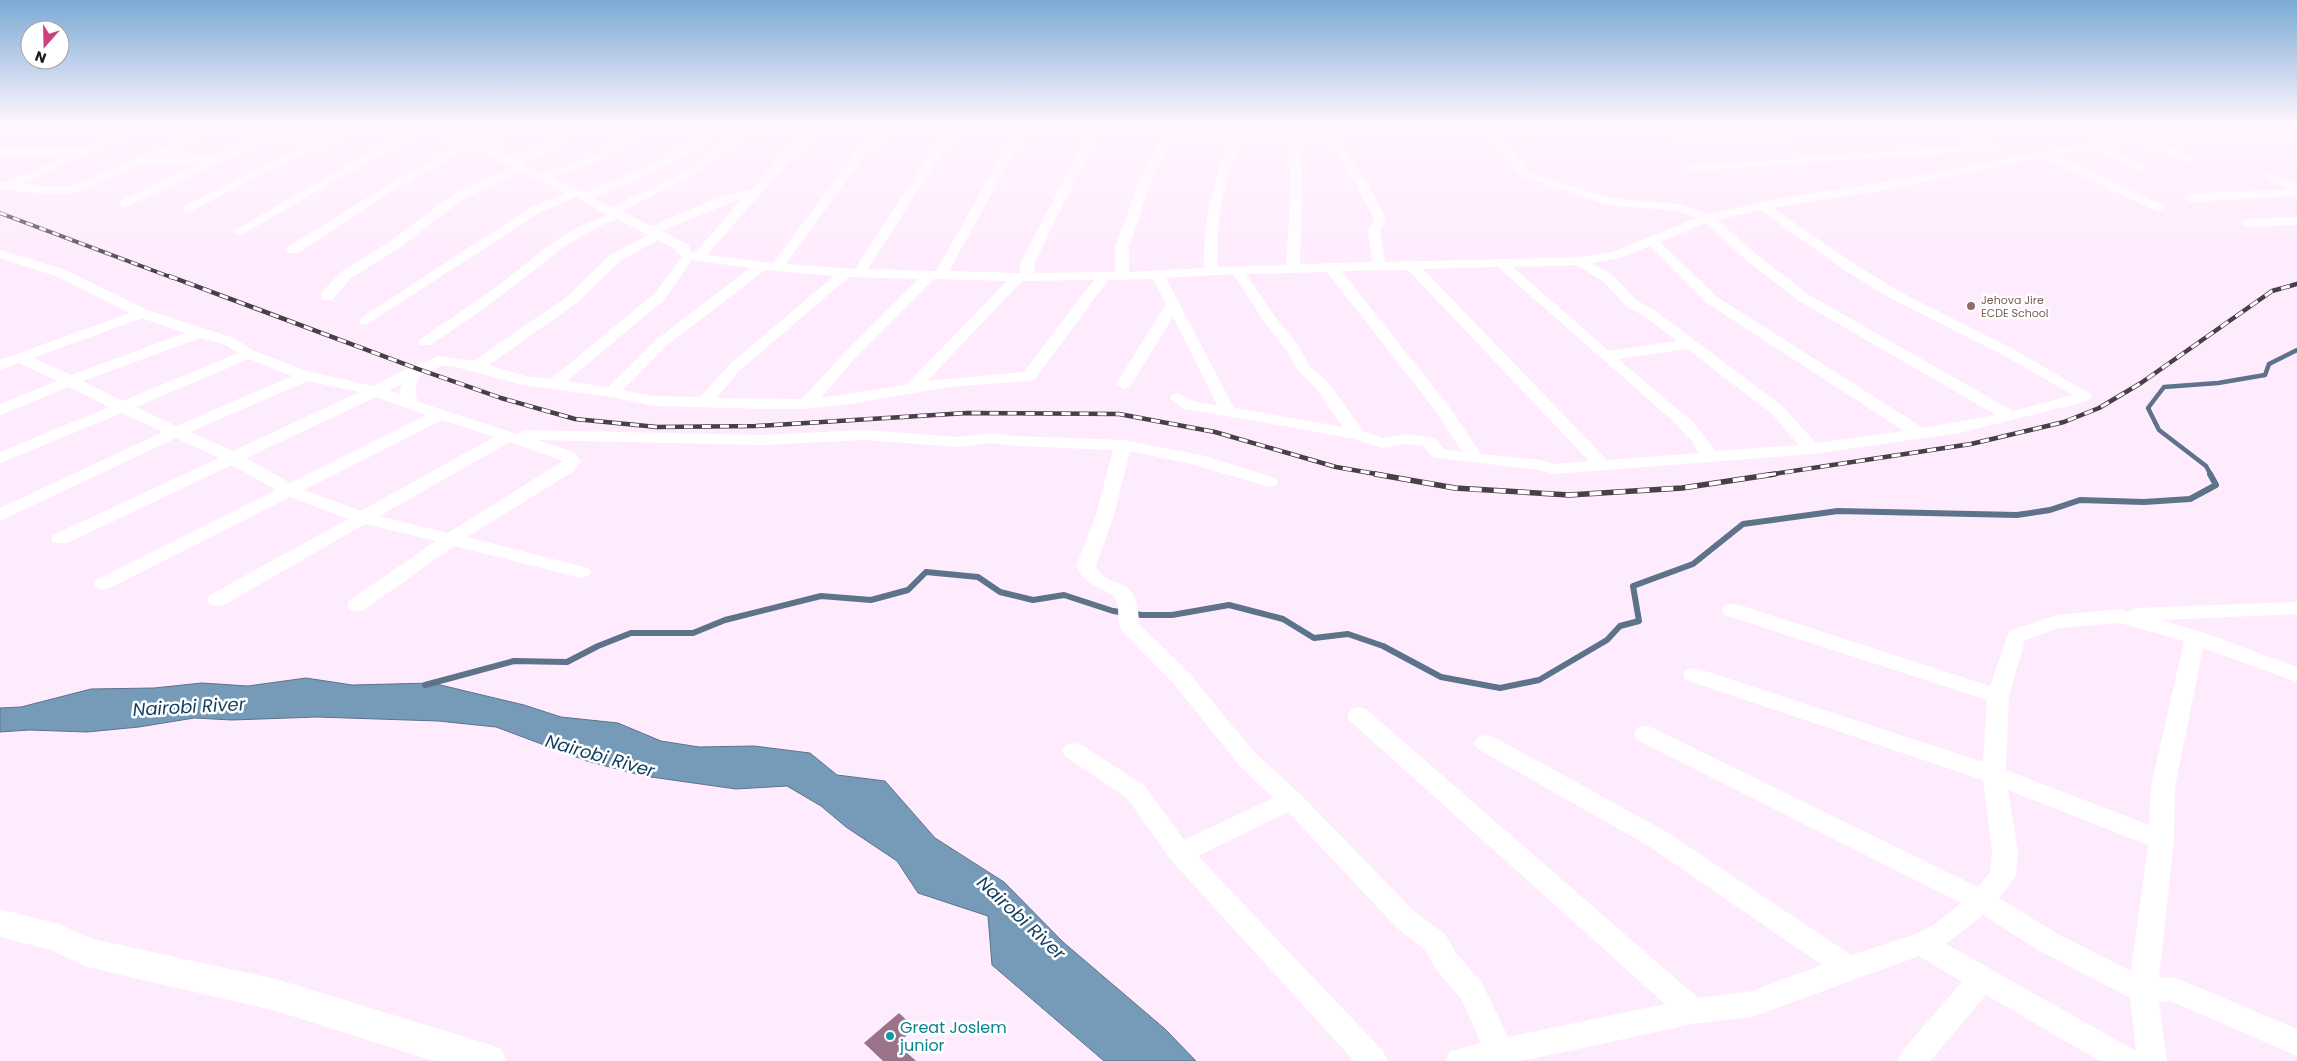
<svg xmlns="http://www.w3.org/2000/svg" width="2297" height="1061" viewBox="0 0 2297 1061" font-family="Poppins,sans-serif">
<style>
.water{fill:#769bb8;stroke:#5c738a}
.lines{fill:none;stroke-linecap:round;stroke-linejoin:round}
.stream-far1{stroke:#5c738a;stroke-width:4.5}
.stream{stroke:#5c738a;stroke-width:6}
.building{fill:#9a728a}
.minor{fill:#fff;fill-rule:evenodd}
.tertiary{fill:#fff;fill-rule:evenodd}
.rail-far2-casing{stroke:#493f48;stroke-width:4}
.rail-far1-casing{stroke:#493f48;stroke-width:4.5}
.rail-casing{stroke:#493f48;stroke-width:5.5}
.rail-far2{stroke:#fff;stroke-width:2.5;stroke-dasharray:7;stroke-linecap:butt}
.rail-far1{stroke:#fff;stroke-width:3;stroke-dasharray:9;stroke-linecap:butt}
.rail{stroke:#fff;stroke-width:4;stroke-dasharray:12;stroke-linecap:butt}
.education-dot{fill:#8d6e63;stroke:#fff;stroke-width:2}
.culture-dot{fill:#0f9aa8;stroke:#fff;stroke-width:2}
.labels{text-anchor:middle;stroke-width:5;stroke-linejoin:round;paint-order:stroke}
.far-education-label{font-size:11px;fill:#785e54;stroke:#fff;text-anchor:start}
.near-culture-label{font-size:16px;fill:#0d838f;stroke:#fff;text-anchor:start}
.near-water-label{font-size:18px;font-style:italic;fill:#113e5d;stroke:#fff}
</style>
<rect width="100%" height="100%" fill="#ffebfe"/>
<path class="water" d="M 306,678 L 352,685 L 432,683 L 524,705 L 561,717 L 618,723 L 661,741 L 699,747 L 754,746 L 810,753 L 837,775 L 885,781 L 935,838 L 1004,882 L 1063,942 L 1165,1029 L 1196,1061 L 1104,1061 L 992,965 L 988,916 L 918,893 L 897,861 L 846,827 L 821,806 L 787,786 L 736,789 L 644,776 L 587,761 L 496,727 L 438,721 L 317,717 L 232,720 L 194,718 L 139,727 L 87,732 L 29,730 L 0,732 L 0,708 L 21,707 L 91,689 L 154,688 L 202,683 L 248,686 Z"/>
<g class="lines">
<path class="stream-far1" d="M 2211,475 L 2206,466 L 2159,430 L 2148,408 L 2164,387 L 2218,383 L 2265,375 L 2269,364 L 2297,350"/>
<path class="stream" d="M 425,685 L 514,661 L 567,662 L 598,646 L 631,633 L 693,633 L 725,620 L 821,596 L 871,600 L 908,590 L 926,572 L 978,577 L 1000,592 L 1033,600 L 1064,595 L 1113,611 L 1142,615 L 1172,615 L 1229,605 L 1283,619 L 1314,638 L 1348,634 L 1383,646 L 1441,677 L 1500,688 L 1539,680 L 1607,640 L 1620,626 L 1639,621 L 1633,586 L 1693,564 L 1743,524 L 1838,511 L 2017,515 L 2050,510 L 2080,500 L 2144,502 L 2190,499 L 2216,485 L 2210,474"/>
</g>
<path class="building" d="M 899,1013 L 915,1028 L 897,1044 L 916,1061 L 883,1061 L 864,1043 Z"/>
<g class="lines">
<path class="minor" d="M 0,124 L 132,128 L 141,124 L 156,124 L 82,155 L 24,184 L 55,187 L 74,185 L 167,146 L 211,124 L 224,124 L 154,159 L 212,157 L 281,124 L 295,124 L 269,138 L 328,137 L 359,124 L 373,124 L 273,168 L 189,213 L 185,212 L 183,209 L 185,206 L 265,164 L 315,143 L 257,144 L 124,208 L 118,204 L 120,201 L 198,164 L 148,166 L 143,164 L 77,192 L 55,195 L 0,189 L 0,181 L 8,182 L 68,155 L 0,154 L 0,148 L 82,149 L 117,134 L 21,132 L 0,129 Z
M 412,124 L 428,124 L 482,142 L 511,124 L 524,124 L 491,146 L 513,159 L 549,141 L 576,124 L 588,124 L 557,145 L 521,164 L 542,174 L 594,156 L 644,124 L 657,124 L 602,160 L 552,178 L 585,193 L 651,164 L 684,145 L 713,124 L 725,124 C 699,154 631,183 594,198 L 612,207 L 684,172 L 747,124 L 759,124 L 692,176 L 622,211 L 651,226 L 713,200 L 753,188 L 782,156 L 816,124 L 827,124 L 790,160 L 707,255 L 773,263 L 854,155 L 885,124 L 896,124 L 862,159 L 786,264 L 855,269 L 922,166 L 954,124 L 965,124 L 933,166 L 868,269 L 936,271 L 1007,146 L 1025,124 L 1036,124 L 1017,147 L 949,271 L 1018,273 L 1021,273 L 1019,270 L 1022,260 L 1093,124 L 1103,124 L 1036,260 L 1034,273 L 1115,272 L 1115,247 L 1141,176 L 1162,137 L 1161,133 L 1165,124 L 1175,124 L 1172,134 L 1326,138 L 1317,124 L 1327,124 L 1368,184 L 1386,219 L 1380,231 L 1385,262 L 1580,257 L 1612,252 L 1697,218 L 1678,211 L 1608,205 L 1523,177 L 1477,124 L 1488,124 L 1531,173 L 1609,198 L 1680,204 L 1709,214 L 1787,197 L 1878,183 L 2115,138 L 2173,132 L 2297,137 L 2297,143 L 2173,138 L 2156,140 L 2195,158 L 2197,160 L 2191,163 L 2141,142 L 2104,146 L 2143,166 L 2143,170 L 2139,171 L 2091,149 L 2056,156 L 2162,205 L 2164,208 L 2158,212 L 2043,158 L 1878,191 L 1773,208 L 1856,265 L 1902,293 L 2013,349 L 2092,395 L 2088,401 L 1959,433 L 1812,454 L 1554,474 L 1539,470 L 1439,458 L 1433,457 L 1423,446 L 1406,444 L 1382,448 L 1354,439 L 1285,426 L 1184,409 L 1170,398 L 1172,395 L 1178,393 L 1195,402 L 1217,405 L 1173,317 L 1130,387 L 1124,389 L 1116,384 L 1166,304 L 1153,279 L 1108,280 L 1035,379 L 1029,381 L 949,387 L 850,404 L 806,409 L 763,409 L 654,406 L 612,397 L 523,385 L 452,366 L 441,366 L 419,376 L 415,392 L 418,402 L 517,434 L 524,430 L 761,435 L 865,430 L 958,437 L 992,433 L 1014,436 L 1123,440 L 1201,455 L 1275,478 L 1278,482 L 1275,486 L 1269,487 L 1192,464 L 1130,451 L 1114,515 L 1096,566 C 1110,594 1139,570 1139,624 L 1189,673 L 1254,752 L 1300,794 L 1414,911 L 1445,934 L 1456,953 L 1482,983 L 1508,1037 L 1665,1004 L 1350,721 L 1347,715 L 1350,709 L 1358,707 L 1366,709 L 1698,998 L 1752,991 L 1822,965 L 1647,845 L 1478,749 L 1474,743 L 1478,737 L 1486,735 L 1494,737 L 1665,831 L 1851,955 L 1913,935 L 1933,925 L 1961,903 L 1637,740 L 1634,734 L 1637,728 L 1645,726 L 1653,728 L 1978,887 L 1990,872 L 1992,851 L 1983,780 L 1686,680 L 1683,675 L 1686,670 L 1694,668 L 1702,670 L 1983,762 L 1987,700 L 1725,615 L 1722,610 L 1725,605 L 1732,604 L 1739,605 L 1990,686 L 2009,631 L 2057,615 L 2120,609 L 2128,612 L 2136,608 L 2297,602 L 2297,614 L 2160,620 L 2202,632 L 2297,667 L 2297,682 L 2203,648 L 2175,787 L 2174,840 L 2159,978 L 2171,977 L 2181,980 L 2297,1029 L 2297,1056 L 2170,1001 L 2159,1002 L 2167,1061 L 2100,1061 L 1986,995 L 1930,1061 L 1897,1061 L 1902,1051 L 1962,982 L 1919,956 L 1752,1017 L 1693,1024 L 1522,1061 L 1445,1061 L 1450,1051 L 1481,1043 L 1462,1000 L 1436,969 L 1425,950 L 1396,927 L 1288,812 L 1198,856 L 1383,1051 L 1388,1061 L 1354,1061 L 1171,860 L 1127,798 L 1066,757 L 1062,751 L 1066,745 L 1074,743 L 1082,745 L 1145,786 L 1184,840 L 1273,798 L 1238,764 L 1173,683 L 1122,631 C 1115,620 1122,606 1113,595 C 1095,585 1086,586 1076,566 L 1096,515 L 1113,450 L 1014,446 L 992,443 L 958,447 L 865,440 L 761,445 L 537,440 L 574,452 L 581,461 L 574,471 L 467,537 L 588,568 L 591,572 L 588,576 L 581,578 L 454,546 L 364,610 L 357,611 L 350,610 L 347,605 L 350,600 L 436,541 L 365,524 L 224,605 L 217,606 L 210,605 L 207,600 L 210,595 L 348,519 L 290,497 L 110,588 L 103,590 L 96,588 L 93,584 L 96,580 L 276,490 L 232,465 L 67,543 L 53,543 L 51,539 L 53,535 L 219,458 L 176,438 L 0,521 L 0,508 L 163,432 L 122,413 L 0,463 L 0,452 L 109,407 L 69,387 L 0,415 L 0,404 L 57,381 L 19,363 L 0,370 L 0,360 L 130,313 L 56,276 L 0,258 L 0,250 L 66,270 L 147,310 L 234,338 L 254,351 L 310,372 L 373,386 L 413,366 L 439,356 L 474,361 L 568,296 L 610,255 L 648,235 L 618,219 C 575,233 542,265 506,292 C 482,311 456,328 430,345 L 420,345 L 418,342 L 420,339 C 445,322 471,305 496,287 C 532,260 564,228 608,215 L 576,197 L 539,213 L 366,325 L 361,324 L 359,321 L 361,318 L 531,207 L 566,193 L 520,172 L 463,199 L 398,249 L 351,278 L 332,300 L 322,300 L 321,293 L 341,272 L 388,243 L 455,193 L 511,168 L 473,146 L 399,187 L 298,253 L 288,253 L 286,250 L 288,247 L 391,183 L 463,143 L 424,130 L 243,234 L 239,235 L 233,231 L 414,127 ZM 1171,140 L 1229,142 C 1212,180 1203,226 1204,268 L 1129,272 L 1129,247 L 1153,176 ZM 1240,142 L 1292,143 L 1289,152 L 1290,202 L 1286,265 L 1218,267 C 1215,226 1224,180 1240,142 ZM 1303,144 L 1331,144 L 1356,184 L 1374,219 L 1368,231 L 1372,262 L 1300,264 L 1302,202 L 1301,152 ZM 743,198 L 695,253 L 690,251 L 689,245 L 661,231 ZM 1760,210 L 1846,271 L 1892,299 L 2003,355 L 2073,395 L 2013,411 L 1809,295 L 1757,255 L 1717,220 ZM 1706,223 L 1747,261 L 1799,301 L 1996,415 L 1923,428 L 1717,297 L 1660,242 ZM 658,240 L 677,250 L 676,252 L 682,257 L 654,294 L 551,379 L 525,376 L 489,365 L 578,302 L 620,261 ZM 1650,246 L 1707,303 L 1904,431 L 1816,443 L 1782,406 L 1654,310 L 1636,300 L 1615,277 L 1592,263 L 1620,258 ZM 692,260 L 750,268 L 656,340 L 608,387 L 567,381 L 664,300 ZM 1577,265 L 1605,283 L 1626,306 L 1644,316 L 1677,341 L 1609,351 L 1513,267 ZM 1498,267 L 1673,421 L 1691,440 L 1699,453 L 1607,460 L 1423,269 ZM 765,270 L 834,276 L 729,365 L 700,397 L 654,396 L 623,390 L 666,346 ZM 1408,270 L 1589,461 L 1555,464 L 1540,460 L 1481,454 L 1448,405 L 1341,271 ZM 1327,272 L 1435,410 L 1462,452 L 1444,449 L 1434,438 L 1428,437 L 1406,434 L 1383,438 L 1363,431 L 1327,381 L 1310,367 L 1299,347 L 1273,314 L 1246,274 ZM 1233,274 L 1263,320 L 1287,351 L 1299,372 L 1315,387 L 1343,427 L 1234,408 L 1166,278 ZM 849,277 L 918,279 L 844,353 L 802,399 L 717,398 L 739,371 ZM 934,279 L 1007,281 L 906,385 L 821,398 L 854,359 ZM 1094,280 L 1024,372 L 927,381 L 1022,281 ZM 142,318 L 185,333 L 71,375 L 33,358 ZM 200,338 L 224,344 L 238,353 L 123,401 L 83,381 ZM 1687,349 L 1770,412 L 1799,445 L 1716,451 L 1694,423 L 1618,359 ZM 249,359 L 292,376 L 176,426 L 136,407 ZM 308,381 L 359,392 L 233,451 L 190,432 ZM 402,384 L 399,394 L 389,390 ZM 376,397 L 426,415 L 290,483 L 246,458 ZM 442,420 L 494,437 L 361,511 L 304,490 ZM 510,442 L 563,461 L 448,533 L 379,516 ZM 2120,623 L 2184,641 L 2151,787 L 2149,825 L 2006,770 L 2009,696 L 2025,640 L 2059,628 ZM 2008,790 L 2148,845 L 2131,971 L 2058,934 L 1999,898 L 2016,875 L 2018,851 ZM 1983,915 L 2038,950 L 2130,998 L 2136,1051 L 1946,944 Z
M 1893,124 L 1950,124 L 2000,147 L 1995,150 L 1693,171 L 1689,170 L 1689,166 L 1979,145 L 1940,127 L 1677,144 L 1672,141 L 1677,138 Z
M 2270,173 L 2297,184 L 2297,196 L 2191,202 L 2185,198 L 2191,194 L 2288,189 L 2266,178 L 2266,174 Z
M 2297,217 L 2297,225 L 2247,227 L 2241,223 L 2247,219 Z"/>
<path class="tertiary" d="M 0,909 L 59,924 L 93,939 L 276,979 L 488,1044 L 501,1049 L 507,1061 L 434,1061 L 276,1011 L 87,967 L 51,950 L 0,937 Z"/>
<g class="rail-far2-casing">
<path id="rail-far2" d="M 0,213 L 173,278"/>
</g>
<g class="rail-far1-casing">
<path id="rail-far1" d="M 169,276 L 418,369 L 501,398 L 575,419 L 657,427 L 756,426 L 967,413 L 1119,414 L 1215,432 L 1336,467 L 1382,475
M 1767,475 L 1971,444 L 2064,422 L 2099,408 L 2141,383 L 2272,291 L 2297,284"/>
</g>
<g class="rail-casing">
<path id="rail" d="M 1375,474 L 1455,488 L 1569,495 L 1682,488 L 1775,474"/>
</g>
<use href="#rail-far2" class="rail-far2"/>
<use href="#rail-far1" class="rail-far1"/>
<use href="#rail" class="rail"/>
</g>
<linearGradient id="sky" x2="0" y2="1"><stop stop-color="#7aaad5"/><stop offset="0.45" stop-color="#fff6ff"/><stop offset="1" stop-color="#fff6ff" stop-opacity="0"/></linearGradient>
<rect width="2297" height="273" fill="url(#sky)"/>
<circle class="education-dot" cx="1971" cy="306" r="5"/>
<circle class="culture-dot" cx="890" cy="1036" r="5"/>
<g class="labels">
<g class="far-education-label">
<text x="1981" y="304">Jehova Jire<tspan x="1981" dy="13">ECDE School</tspan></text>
</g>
<g class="near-culture-label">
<text x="900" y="1033">Great Joslem<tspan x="900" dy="18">junior</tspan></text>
</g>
<g class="near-water-label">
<text transform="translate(189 707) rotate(-3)" y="6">Nairobi River</text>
<text transform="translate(600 756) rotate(16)" y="6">Nairobi River</text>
<text transform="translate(1021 918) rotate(43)" y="6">Nairobi River</text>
</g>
</g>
<g transform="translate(45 45) rotate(200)"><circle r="24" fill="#ffffff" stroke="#a5a2a5"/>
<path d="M0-4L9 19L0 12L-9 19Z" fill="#cb417b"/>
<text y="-8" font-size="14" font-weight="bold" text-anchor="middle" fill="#1e171e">N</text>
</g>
</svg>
